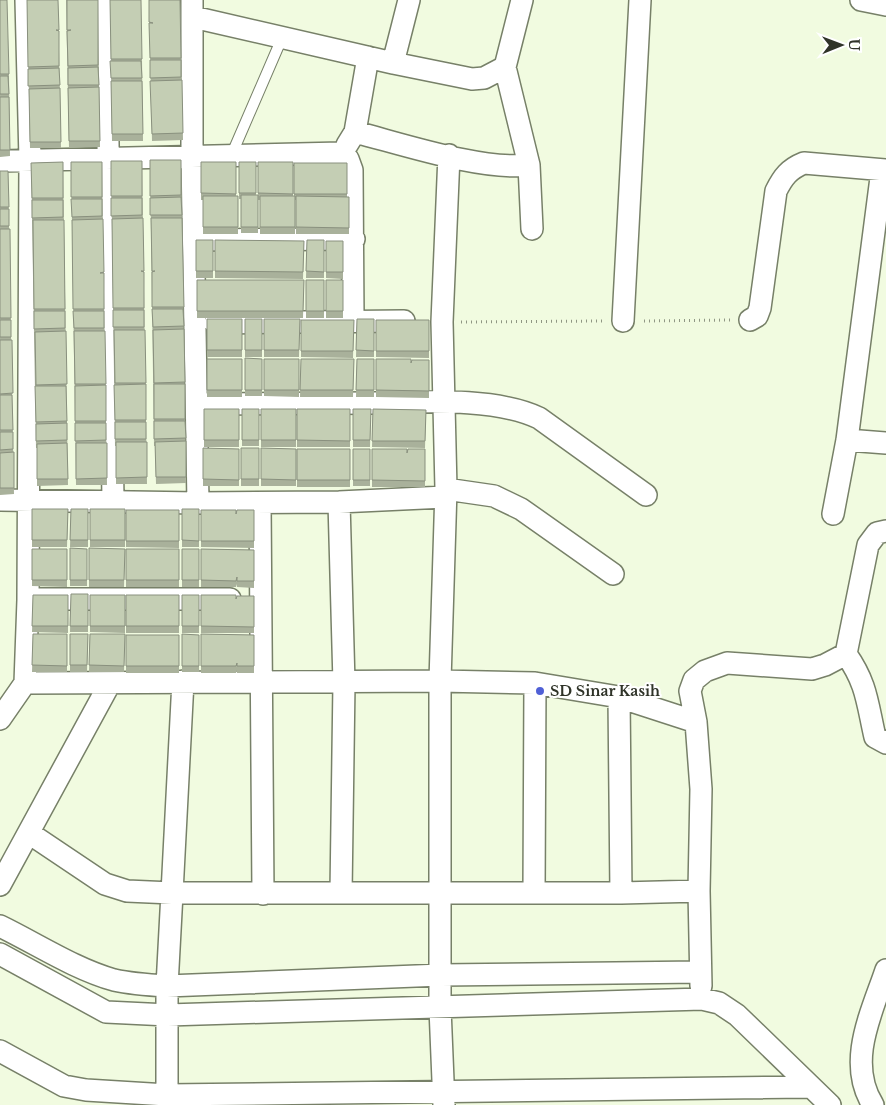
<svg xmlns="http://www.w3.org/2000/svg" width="886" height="1105" viewBox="0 0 886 1105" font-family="'Libre Baskerville',serif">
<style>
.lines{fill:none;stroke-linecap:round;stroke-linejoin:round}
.service-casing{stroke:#778068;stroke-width:12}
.minor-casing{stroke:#778068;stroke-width:24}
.path{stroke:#909784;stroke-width:3;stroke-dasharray:1 4;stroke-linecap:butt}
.service{stroke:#fff;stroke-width:10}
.minor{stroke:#fff;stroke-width:21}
.wall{fill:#a9b19b}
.building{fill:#c4ceb4;stroke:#89907e}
.poi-dot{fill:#5060d6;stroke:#fff;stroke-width:2}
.labels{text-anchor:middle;stroke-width:4;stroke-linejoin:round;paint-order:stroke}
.poi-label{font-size:14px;font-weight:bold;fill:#2f3328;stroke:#fff;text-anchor:start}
</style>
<rect width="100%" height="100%" fill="#f1fbe0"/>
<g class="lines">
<g class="service-casing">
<path id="service" d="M 231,156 L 282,38"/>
</g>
<g class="minor-casing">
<path id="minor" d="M 26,0 L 30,160 L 28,600 L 25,683 L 440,681 L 446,489 L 442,322 L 449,155
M 106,0 L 113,501
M 192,0 L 192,157 L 198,503 L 339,502 L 445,497
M 409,0 L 393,63 L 472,79 L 484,78 L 505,67 L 522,0
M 861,0 L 886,5
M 193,17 L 393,63
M 355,132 C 402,144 483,171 529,165 L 505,67
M 347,145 L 355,132 L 368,57
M 0,161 L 341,153 L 348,159 L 352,170 L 353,320
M 529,165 L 532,229
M 194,240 L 354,239
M 750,320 L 757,316 L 760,308 L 776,191 C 783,177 789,169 804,163 L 886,170
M 623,321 L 640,0
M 215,323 L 404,321
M 198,404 C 256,404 315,403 373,403 C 422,402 495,397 539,418 L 646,495
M 847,440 L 886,443
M 446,489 L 494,496 L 521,509 L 613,574
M 0,500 L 198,503
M 339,502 L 344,683 L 341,893
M 260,503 L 263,894
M 833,514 L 847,440 L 882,170
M 38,599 L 230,599
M 846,654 C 867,684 867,702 875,737 L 886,743
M 183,681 L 172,893 L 621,893 L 699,891 L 701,789 L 696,722 L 690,691 L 694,680 L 705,671 L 727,663 L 812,669 L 825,665 L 846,654 L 868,545 L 877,533 L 886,531
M 619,697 L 621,893
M 0,719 L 25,683
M 0,885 L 110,683
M 699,891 L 701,986
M 534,893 L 535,683
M 0,926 C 37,944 75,969 114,980 C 132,984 149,985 167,986 L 441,975 L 700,972
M 0,954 L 106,1012 L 168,1015 L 702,999 L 719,1003 L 737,1015 L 830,1105
M 0,1051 L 64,1086 L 86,1090 L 167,1095 L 167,986 L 172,893 L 127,891 L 105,884 L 29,833
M 167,1105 L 167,1095 L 810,1087
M 444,1105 L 440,1008 L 440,681 L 535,683 L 619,697 L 696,722
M 873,1105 C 846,1062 872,1012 886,970"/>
</g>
<path class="path" d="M 644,321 L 730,320
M 461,322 L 602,321"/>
<use href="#service" class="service"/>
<use href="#minor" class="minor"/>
</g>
<path class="wall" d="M 0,0 L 9,74 L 10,156 L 0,157 Z
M 27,0 L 58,0 L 61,148 L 30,148 Z
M 66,0 L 98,0 L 100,147 L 69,148 Z
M 110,0 L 142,59 L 143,141 L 112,141 Z
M 149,0 L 180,0 L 183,140 L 152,141 Z
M 150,160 L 181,160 L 186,483 L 156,484 L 155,446 L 154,446 Z
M 111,161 L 142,161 L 147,484 L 116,484 L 116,446 L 115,446 Z
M 63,162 L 68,485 L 37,486 L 37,448 L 36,448 L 31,163 Z
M 71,162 L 102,162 L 107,485 L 76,485 Z
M 201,162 L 236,162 L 236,196 L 238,196 L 238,234 L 203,234 L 203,200 L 201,200 Z
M 239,162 L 256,162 L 256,195 L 258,195 L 258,162 L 293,162 L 293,196 L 294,196 L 294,163 L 347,163 L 347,197 L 349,197 L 349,234 L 296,234 L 296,200 L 295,200 L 295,234 L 260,234 L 260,200 L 258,200 L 258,233 L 241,233 L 241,199 L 239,199 Z
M 0,171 L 8,171 L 14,494 L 0,495 Z
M 196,240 L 213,240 L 213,278 L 196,278 Z
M 215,240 L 304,241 L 303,279 L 215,278 Z
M 307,240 L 324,240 L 324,278 L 306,278 Z
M 326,241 L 343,241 L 343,279 L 326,278 Z
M 197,280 L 304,280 L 303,318 L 197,318 Z
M 306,280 L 324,280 L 324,318 L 306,318 Z
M 326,280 L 343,280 L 343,318 L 326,318 Z
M 207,319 L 242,319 L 242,357 L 207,357 Z
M 245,319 L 262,319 L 262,357 L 245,357 Z
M 264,319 L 300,319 L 299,357 L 264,357 Z
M 357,319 L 374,319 L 374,357 L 356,357 Z
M 301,320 L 354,320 L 353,358 L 301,357 Z
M 376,320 L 429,320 L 429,358 L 376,357 Z
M 245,358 L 262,359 L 262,396 L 245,396 Z
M 207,359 L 242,359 L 242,397 L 207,397 Z
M 264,359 L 299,359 L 299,397 L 264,396 Z
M 301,359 L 354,359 L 353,397 L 300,397 Z
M 357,359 L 374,359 L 374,397 L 356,397 Z
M 376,359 L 411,363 L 429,360 L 429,398 L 376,397 Z
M 204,409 L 239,409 L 239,447 L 204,447 Z
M 242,409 L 259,409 L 259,446 L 242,446 Z
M 261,409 L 296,409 L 296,447 L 261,447 Z
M 297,409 L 350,409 L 350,447 L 297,447 Z
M 353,409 L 371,409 L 370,447 L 353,447 Z
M 373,409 L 426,410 L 425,448 L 372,447 Z
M 203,448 L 239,449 L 239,486 L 203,486 Z
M 241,448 L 259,448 L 259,486 L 241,486 Z
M 261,448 L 296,449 L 296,486 L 261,486 Z
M 297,449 L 350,449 L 350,487 L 297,487 Z
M 353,449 L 370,449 L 370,486 L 353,486 Z
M 372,449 L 407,453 L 425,449 L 425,487 L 372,487 Z
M 32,509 L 68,509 L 67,547 L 32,547 Z
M 71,509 L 88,509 L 88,547 L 70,547 Z
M 90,509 L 125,509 L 125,547 L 90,547 Z
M 182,509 L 199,509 L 199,547 L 182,547 Z
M 126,510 L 179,510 L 179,548 L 126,547 Z
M 201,510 L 236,514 L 254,510 L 254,548 L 201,547 Z
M 70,548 L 87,549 L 87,586 L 70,586 Z
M 89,548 L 125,549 L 124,587 L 89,587 Z
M 32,549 L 67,549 L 67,587 L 32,586 Z
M 126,549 L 179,549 L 179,587 L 126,587 Z
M 182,549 L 199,549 L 199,587 L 182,587 Z
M 201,549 L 254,550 L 254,588 L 237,587 L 237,584 L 236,587 L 201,587 Z
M 71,594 L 88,594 L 88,632 L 70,632 Z
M 33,595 L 68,595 L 68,633 L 32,632 Z
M 90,595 L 125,595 L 125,633 L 90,632 Z
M 126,595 L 179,595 L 179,633 L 126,633 Z
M 182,595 L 199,595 L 199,633 L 182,633 Z
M 201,595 L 236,599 L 254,596 L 254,633 L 201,633 Z
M 33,634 L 67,634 L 67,672 L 32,672 Z
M 70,634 L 88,634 L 87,672 L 70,672 Z
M 90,634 L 125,634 L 124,672 L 89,672 Z
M 182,634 L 199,635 L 199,672 L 182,672 Z
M 201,634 L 254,635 L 254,673 L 237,673 L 237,670 L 236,673 L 201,673 Z
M 126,635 L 179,635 L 179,673 L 126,673 Z"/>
<path class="building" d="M 0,0 L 7,0 L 9,74 L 0,74 Z
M 27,0 L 58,0 L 59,30 L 56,30 L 59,31 L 59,66 L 28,67 Z
M 67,0 L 98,0 L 98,65 L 68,66 L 67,31 L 71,30 L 67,30 Z
M 110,0 L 141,0 L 142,59 L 111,59 Z
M 149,0 L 180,0 L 181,58 L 150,58 L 149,23 L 153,23 L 149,22 Z
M 150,60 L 181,60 L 181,77 L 150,78 Z
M 110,61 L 141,61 L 142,78 L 111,78 Z
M 98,67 L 99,85 L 68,85 L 68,68 Z
M 59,68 L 60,85 L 28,86 L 28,69 Z
M 0,76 L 8,76 L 9,94 L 0,94 Z
M 182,80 L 183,133 L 152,134 L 150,81 Z
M 111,81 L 142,81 L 143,134 L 112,134 Z
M 99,87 L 100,141 L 69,141 L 68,88 Z
M 60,88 L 61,142 L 30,142 L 29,89 Z
M 0,97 L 9,97 L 10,150 L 0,150 Z
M 150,160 L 181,160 L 181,195 L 150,196 Z
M 111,161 L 142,161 L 142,196 L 111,196 Z
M 63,162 L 63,198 L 32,198 L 31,163 Z
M 71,162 L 102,162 L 102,197 L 71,197 Z
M 201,162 L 236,162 L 236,194 L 201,193 Z
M 239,162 L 256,162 L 256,193 L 239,193 Z
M 258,162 L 293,162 L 293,194 L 258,193 Z
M 294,163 L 347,163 L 347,194 L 294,194 Z
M 0,171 L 8,171 L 9,207 L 0,207 Z
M 241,195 L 258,195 L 258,227 L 241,227 Z
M 203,196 L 238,196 L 238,227 L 203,227 Z
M 260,196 L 295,196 L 295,227 L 260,227 Z
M 296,196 L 349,197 L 349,228 L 296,227 Z
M 181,197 L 182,215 L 150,215 L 150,198 Z
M 111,198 L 142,198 L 142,215 L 111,216 Z
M 71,199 L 102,199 L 102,216 L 72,217 Z
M 32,200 L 63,200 L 63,217 L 32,218 Z
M 0,209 L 9,209 L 9,226 L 0,226 Z
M 143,218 L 144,271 L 141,271 L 144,272 L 144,308 L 113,308 L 112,219 Z
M 151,218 L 182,218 L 184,307 L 152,307 L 152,272 L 155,271 L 152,271 Z
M 103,219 L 104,272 L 100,273 L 104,273 L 104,309 L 73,309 L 72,220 Z
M 33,220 L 64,220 L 65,309 L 34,309 Z
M 0,229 L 10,229 L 11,318 L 0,318 Z
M 196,240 L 213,240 L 213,271 L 196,271 Z
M 215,240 L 304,241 L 303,272 L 215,271 Z
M 307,240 L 324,240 L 324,272 L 306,271 Z
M 326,241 L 343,241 L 343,272 L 326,272 Z
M 197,280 L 304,280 L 303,311 L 197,311 Z
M 306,280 L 324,280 L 324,311 L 306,311 Z
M 326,280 L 343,280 L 343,311 L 326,311 Z
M 152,309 L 183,309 L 184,326 L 153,327 Z
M 113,310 L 144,310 L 144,327 L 113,327 Z
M 34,311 L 65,311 L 65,328 L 34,329 Z
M 73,311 L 104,311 L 104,328 L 74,328 Z
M 207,319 L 242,319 L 242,350 L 207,350 Z
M 245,319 L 262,319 L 262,350 L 245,350 Z
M 264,319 L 300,319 L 299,350 L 264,350 Z
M 357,319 L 374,319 L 374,351 L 356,350 Z
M 0,320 L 11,320 L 11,337 L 0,337 Z
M 301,320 L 354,320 L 353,351 L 301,351 Z
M 376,320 L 429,320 L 429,351 L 376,351 Z
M 184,329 L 185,382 L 154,383 L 153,330 Z
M 114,330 L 145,330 L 146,383 L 115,383 Z
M 66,331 L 67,384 L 36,385 L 35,332 Z
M 74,331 L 105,331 L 106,384 L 75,384 Z
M 0,340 L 12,340 L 13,393 L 0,394 Z
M 245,358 L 262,359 L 262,390 L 245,390 Z
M 207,359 L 242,359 L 242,390 L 207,390 Z
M 264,359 L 299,359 L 299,390 L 264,390 Z
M 301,359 L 354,359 L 353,390 L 300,390 Z
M 357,359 L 374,359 L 374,390 L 356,390 Z
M 376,359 L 411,359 L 411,363 L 412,360 L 429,360 L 429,391 L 376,390 Z
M 146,384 L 146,420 L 115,420 L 114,385 Z
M 154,384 L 185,384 L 185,419 L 154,419 Z
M 106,385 L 106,421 L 75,421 L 75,386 Z
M 35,386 L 66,386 L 67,421 L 36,422 Z
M 0,395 L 12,395 L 13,430 L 0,430 Z
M 204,409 L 239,409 L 239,440 L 204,440 Z
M 242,409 L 259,409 L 259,440 L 242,440 Z
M 261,409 L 296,409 L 296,440 L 261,440 Z
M 297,409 L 350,409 L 350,441 L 297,440 Z
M 353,409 L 371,409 L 370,440 L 353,440 Z
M 373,409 L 426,410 L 425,441 L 372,441 Z
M 154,421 L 185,421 L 186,438 L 154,439 Z
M 115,422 L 146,422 L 146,439 L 115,439 Z
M 67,423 L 67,440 L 36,441 L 36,424 Z
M 75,423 L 106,423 L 106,440 L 75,441 Z
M 0,432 L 13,432 L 13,449 L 0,450 Z
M 186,441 L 186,477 L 156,477 L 155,442 Z
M 116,442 L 147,442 L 147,477 L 116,478 Z
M 67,443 L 68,479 L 37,479 L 37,444 Z
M 76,443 L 107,443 L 107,478 L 76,479 Z
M 203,448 L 239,449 L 239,480 L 203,479 Z
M 241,448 L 259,448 L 259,479 L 241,479 Z
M 261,448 L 296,449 L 296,480 L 261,479 Z
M 297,449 L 350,449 L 350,480 L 297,480 Z
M 353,449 L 370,449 L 370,480 L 353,480 Z
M 372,449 L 407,449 L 407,453 L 408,449 L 425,449 L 425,481 L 372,480 Z
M 14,452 L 14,488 L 0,488 L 0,453 Z
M 32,509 L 68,509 L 67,540 L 32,540 Z
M 71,509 L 88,509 L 88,540 L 70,540 Z
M 90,509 L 125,509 L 125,540 L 90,540 Z
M 182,509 L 199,509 L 199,541 L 182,540 Z
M 126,510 L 179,510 L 179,541 L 126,541 Z
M 201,510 L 236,510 L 236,514 L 237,510 L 254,510 L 254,541 L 201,541 Z
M 70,548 L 87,549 L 87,580 L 70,580 Z
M 89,548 L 125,549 L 124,580 L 89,580 Z
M 32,549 L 67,549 L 67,580 L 32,580 Z
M 126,549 L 179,549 L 179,580 L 126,580 Z
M 182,549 L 199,549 L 199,580 L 182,580 Z
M 201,549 L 254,550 L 254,581 L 237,581 L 237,577 L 236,581 L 201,580 Z
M 71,594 L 88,594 L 88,626 L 70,626 Z
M 33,595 L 68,595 L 68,626 L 32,626 Z
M 90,595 L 125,595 L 125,626 L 90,626 Z
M 126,595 L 179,595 L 179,626 L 126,626 Z
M 182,595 L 199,595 L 199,626 L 182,626 Z
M 201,595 L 236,595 L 236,599 L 237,596 L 254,596 L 254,627 L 201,626 Z
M 33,634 L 67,634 L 67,666 L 32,665 Z
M 70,634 L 88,634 L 87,665 L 70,665 Z
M 90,634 L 125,634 L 124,666 L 89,665 Z
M 182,634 L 199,635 L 199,666 L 182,666 Z
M 201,634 L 254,635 L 254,666 L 237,666 L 237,663 L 236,666 L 201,666 Z
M 126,635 L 179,635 L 179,666 L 126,666 Z"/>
<circle class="poi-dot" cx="540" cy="691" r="5"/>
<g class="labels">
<g class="poi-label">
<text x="550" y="696">SD Sinar Kasih</text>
</g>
</g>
<g transform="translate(841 45) rotate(89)" stroke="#ffffff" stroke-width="4" paint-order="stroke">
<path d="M0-4L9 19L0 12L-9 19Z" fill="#2f3328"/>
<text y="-8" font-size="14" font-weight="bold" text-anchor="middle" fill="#2f3328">U</text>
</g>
</svg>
